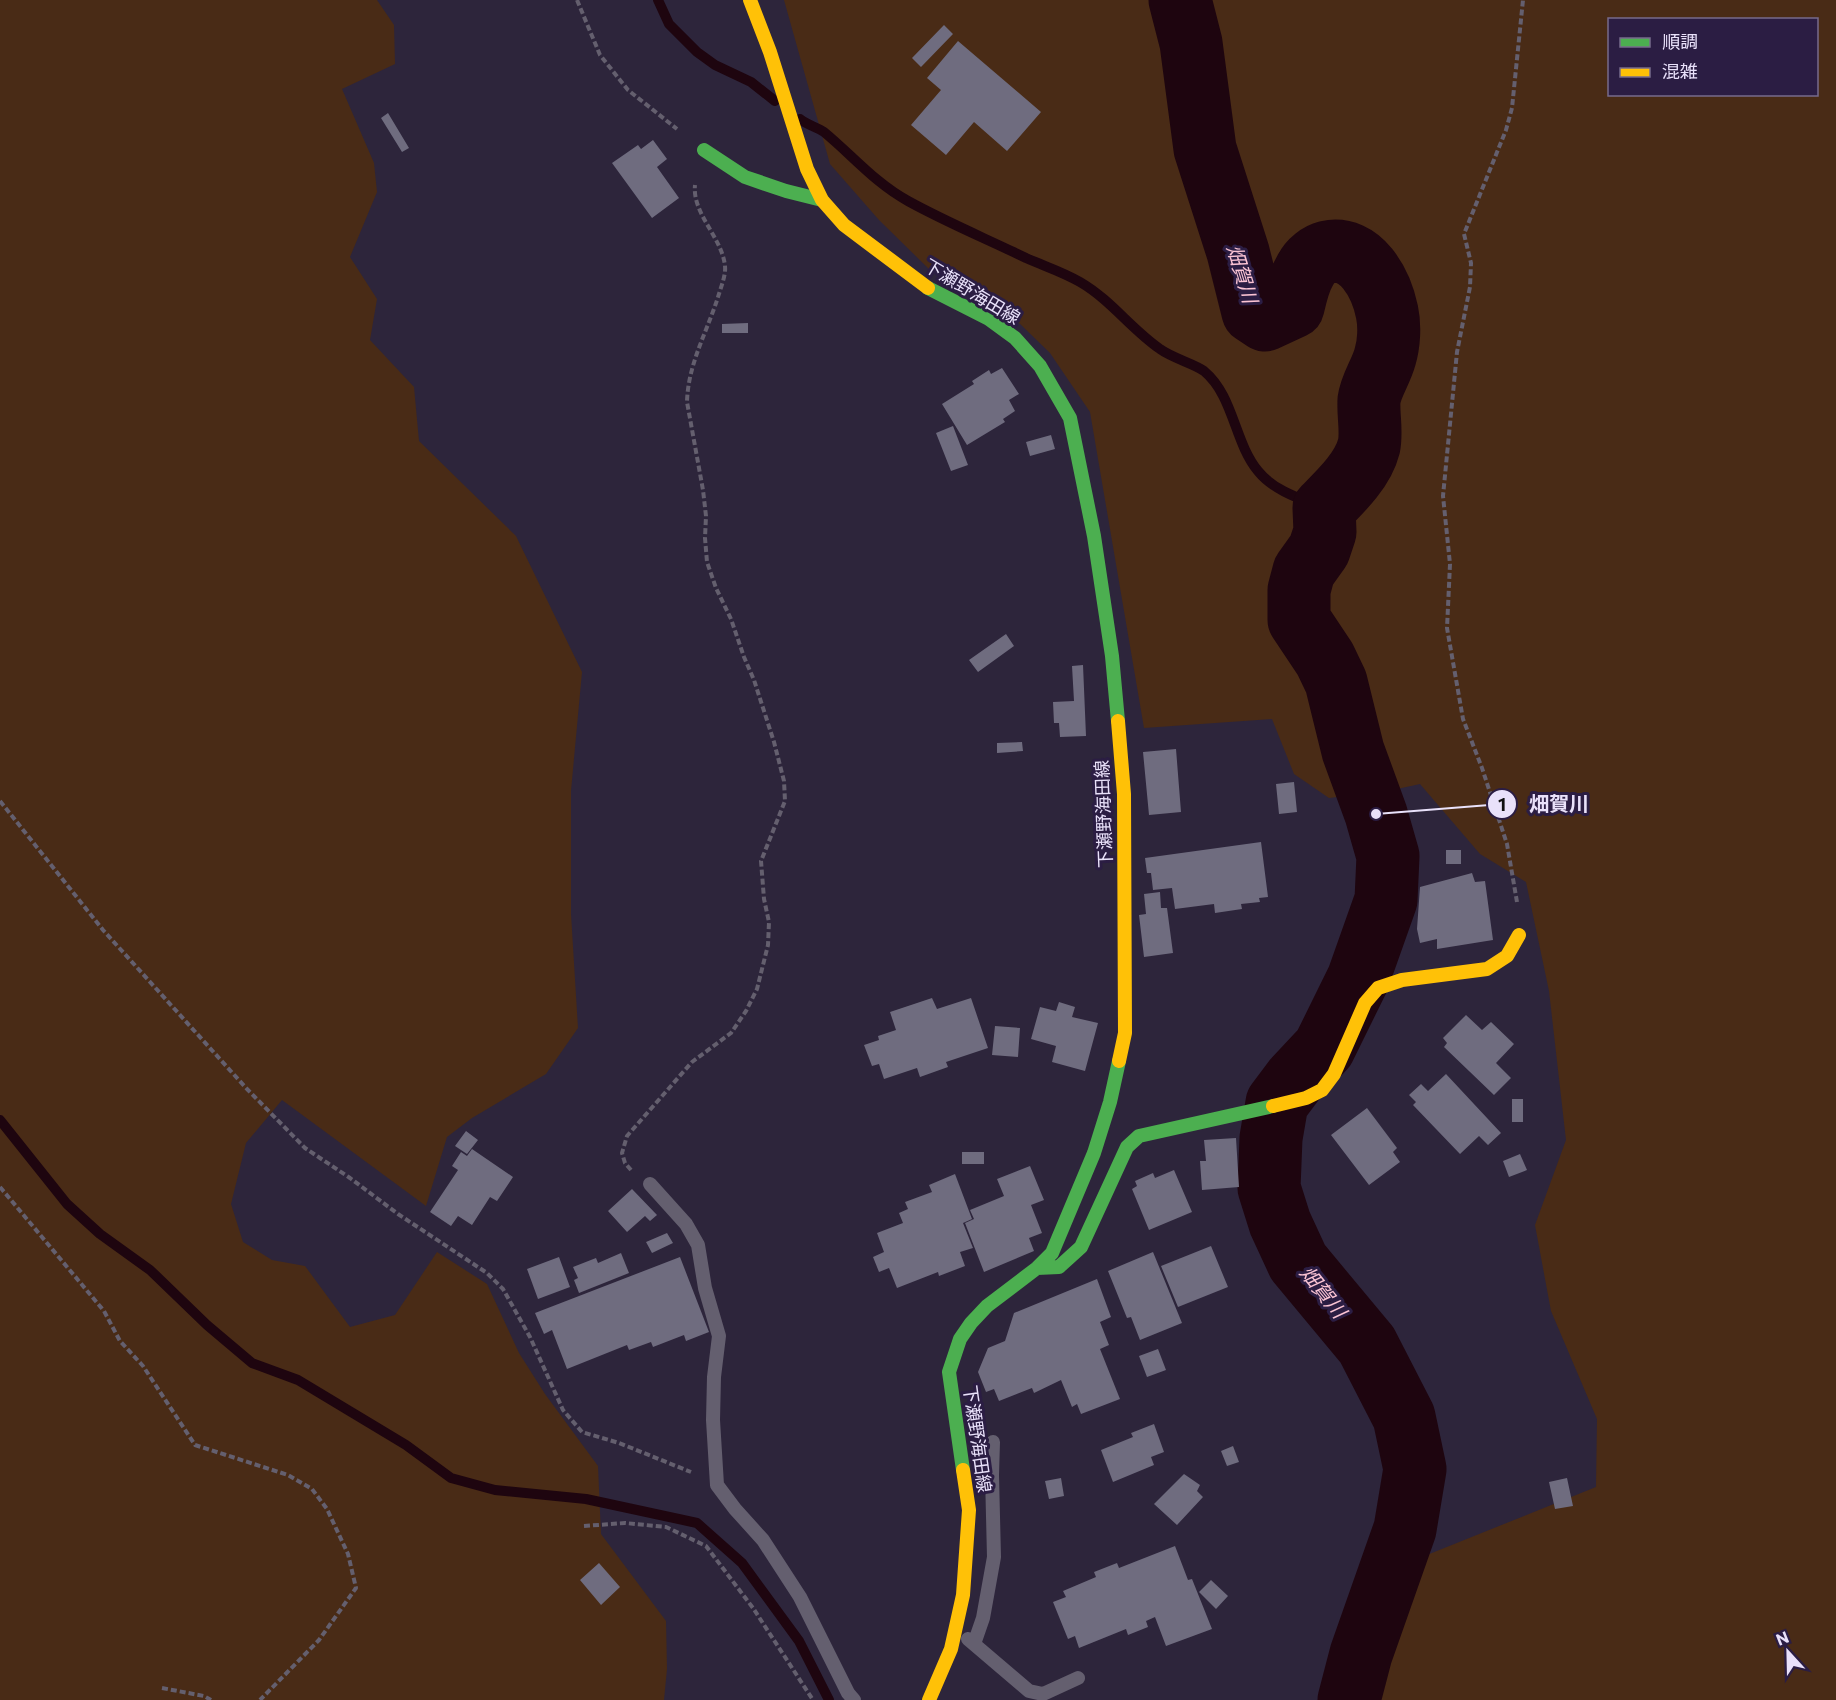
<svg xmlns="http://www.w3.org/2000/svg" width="1836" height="1700" viewBox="0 0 1836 1700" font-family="Commissioner,'Noto Sans JP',sans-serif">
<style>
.green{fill:#492b16;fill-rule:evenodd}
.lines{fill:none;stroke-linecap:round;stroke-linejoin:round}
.stream{stroke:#1e050f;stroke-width:10}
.river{stroke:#1e050f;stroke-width:63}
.building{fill:#6f6c7f}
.path{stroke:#645f6e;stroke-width:4;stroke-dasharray:6 3;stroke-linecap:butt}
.lane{stroke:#645f6f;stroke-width:14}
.fast{stroke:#4caf50;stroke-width:14}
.slow{stroke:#ffc107;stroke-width:14}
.labels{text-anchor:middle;stroke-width:6;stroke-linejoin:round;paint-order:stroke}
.street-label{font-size:18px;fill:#e9e1fa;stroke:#2b1d43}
.water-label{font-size:20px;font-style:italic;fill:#fbc4d4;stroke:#2b1d43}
.leader{fill:none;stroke:#e9e1fa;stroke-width:2}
.callout-dot{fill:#e9e1fa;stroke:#2b1d43;stroke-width:2}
.mark-label{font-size:18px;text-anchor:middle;font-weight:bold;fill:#111}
.callout-label{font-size:20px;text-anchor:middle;font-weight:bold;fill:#e9e1fa;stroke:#2b1d43;stroke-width:6;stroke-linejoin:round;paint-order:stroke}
</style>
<rect width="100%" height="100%" fill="#2d253b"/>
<path class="green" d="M 0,0 L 377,0 L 394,25 L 395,64 L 342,89 L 374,163 L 377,192 L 350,257 L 377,299 L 370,340 L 414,387 L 419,441 L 516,536 L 582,672 L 571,791 L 571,914 L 578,1028 L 546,1074 L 472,1118 L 447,1137 L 426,1206 L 282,1100 L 246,1143 L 231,1204 L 243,1242 L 272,1260 L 305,1266 L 350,1327 L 395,1315 L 437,1252 L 487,1284 L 519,1353 L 545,1394 L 598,1466 L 601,1534 L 666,1621 L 667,1669 L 664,1700 L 0,1700 Z
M 784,0 L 1836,0 L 1836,1700 L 1369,1700 L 1385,1660 L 1417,1559 L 1596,1487 L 1597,1419 L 1551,1311 L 1535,1225 L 1566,1140 L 1549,991 L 1526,882 L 1480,854 L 1420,784 L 1388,791 L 1329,798 L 1294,774 L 1272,719 L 1144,728 L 1090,412 L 1050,353 L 989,294 L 931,271 L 879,220 L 830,164 ZM 1610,20 L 1816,20 L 1816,94 L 1610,94 Z"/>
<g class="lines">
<path class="stream" d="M 658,0 L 669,24 L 697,52 L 715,65 L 751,82 L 775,101
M 800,119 C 807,125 817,127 824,132 C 852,155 875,183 908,201 C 946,222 987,239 1026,258 C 1044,266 1063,272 1080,282 C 1111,300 1131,329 1160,349 C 1172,358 1195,364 1204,371 C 1234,396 1234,442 1258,471 C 1274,491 1301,499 1324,508
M 0,1120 L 67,1204 L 100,1234 L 150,1270 L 207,1325 L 252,1363 L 298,1380 L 406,1445 L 451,1478 L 495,1490 L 586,1499 L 697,1523 L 742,1563 L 799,1641 L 829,1700"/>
<path class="river" d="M 1180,0 L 1191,43 L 1205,149 L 1238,252 L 1253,312 L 1265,320 L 1293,307 C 1296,294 1299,280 1306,269 C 1310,261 1319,254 1327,252 C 1361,245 1381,283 1387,312 C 1390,326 1389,344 1385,357 C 1381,372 1371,385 1369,400 C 1368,415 1372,431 1369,446 C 1363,470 1341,491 1324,508 L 1325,532 L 1319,550 L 1304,571 L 1299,590 L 1299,620 L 1325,659 L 1336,682 L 1353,751 L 1376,814 L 1388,856 L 1386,900 L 1358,979 L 1324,1048 L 1295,1079 L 1277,1103 L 1271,1138 L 1269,1188 L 1280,1223 L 1298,1262 L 1367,1345 L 1404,1417 L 1415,1469 L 1405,1529 L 1361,1654 L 1349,1700"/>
</g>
<path class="building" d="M 944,25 L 953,34 L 921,67 L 912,58 Z
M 958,41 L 1041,112 L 1007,151 L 974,122 L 946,155 L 911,125 L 941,90 L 927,78 Z
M 388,113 L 409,148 L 402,152 L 381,118 Z
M 653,140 L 667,159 L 657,167 L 679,198 L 652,218 L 612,163 L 638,145 L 641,149 Z
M 748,323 L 748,333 L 722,333 L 722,324 Z
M 1002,368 L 1019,394 L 1009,400 L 1015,411 L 1003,419 L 1005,422 L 967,445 L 942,404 L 974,384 L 972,381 L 989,370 L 991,374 Z
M 953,426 L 968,465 L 951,471 L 936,433 Z
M 1051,435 L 1055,449 L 1030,456 L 1026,442 Z
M 1006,634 L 1014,646 L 978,672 L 969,660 Z
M 1083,665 L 1086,736 L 1060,737 L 1059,723 L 1054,723 L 1053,702 L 1074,701 L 1072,666 Z
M 1022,742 L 1023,751 L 997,753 L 997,743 Z
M 1176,749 L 1181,812 L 1149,815 L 1143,752 Z
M 1294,782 L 1297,812 L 1279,814 L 1276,784 Z
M 1261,842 L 1268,897 L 1259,898 L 1260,902 L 1241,904 L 1242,909 L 1215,913 L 1214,904 L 1175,909 L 1172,888 L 1153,890 L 1151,873 L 1147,873 L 1145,858 Z
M 1446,850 L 1461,850 L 1461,864 L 1446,864 Z
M 1472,873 L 1475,882 L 1485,881 L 1493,940 L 1437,949 L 1437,939 L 1420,943 L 1417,929 L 1420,887 Z
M 1160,892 L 1161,908 L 1167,908 L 1173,953 L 1144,957 L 1139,915 L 1146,914 L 1144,894 Z
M 932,998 L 937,1009 L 971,998 L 988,1048 L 946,1062 L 948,1067 L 920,1077 L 917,1068 L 884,1079 L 879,1064 L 872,1066 L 864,1045 L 879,1040 L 878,1036 L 896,1030 L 890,1012 Z
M 1059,1002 L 1075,1007 L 1072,1017 L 1098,1023 L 1085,1071 L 1052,1062 L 1056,1046 L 1031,1039 L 1040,1007 L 1056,1011 Z
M 1466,1015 L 1482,1030 L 1491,1022 L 1514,1044 L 1496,1063 L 1511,1078 L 1494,1095 L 1444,1047 L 1447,1043 L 1443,1038 Z
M 995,1026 L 1020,1028 L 1018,1057 L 992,1055 Z
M 1446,1074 L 1501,1133 L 1488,1145 L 1479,1136 L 1460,1154 L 1413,1105 L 1416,1102 L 1409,1095 L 1421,1084 L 1428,1091 Z
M 1512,1099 L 1523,1099 L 1523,1122 L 1512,1122 Z
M 1367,1108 L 1397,1148 L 1393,1152 L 1400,1162 L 1369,1185 L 1331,1135 Z
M 466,1131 L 478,1140 L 467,1154 L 455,1146 Z
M 1236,1138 L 1239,1187 L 1202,1190 L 1200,1161 L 1206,1161 L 1204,1140 Z
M 472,1149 L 513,1177 L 497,1201 L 490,1197 L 472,1225 L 458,1216 L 451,1226 L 430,1212 L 458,1170 L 452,1166 L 461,1152 L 467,1156 Z
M 962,1152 L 984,1152 L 984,1164 L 962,1164 Z
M 1520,1154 L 1527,1170 L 1509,1177 L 1503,1161 Z
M 1030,1166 L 1044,1200 L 1031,1205 L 1042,1233 L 1029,1238 L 1034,1251 L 984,1272 L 965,1223 L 974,1219 L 970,1210 L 1004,1196 L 997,1179 Z
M 1174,1170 L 1192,1212 L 1149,1230 L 1132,1189 L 1137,1186 L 1135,1181 L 1153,1173 L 1155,1178 Z
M 955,1174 L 972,1219 L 963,1223 L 973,1248 L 960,1252 L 965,1266 L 939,1276 L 938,1272 L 897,1288 L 889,1268 L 879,1272 L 873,1257 L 884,1252 L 877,1233 L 903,1223 L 899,1213 L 908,1209 L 905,1202 L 932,1192 L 929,1185 Z
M 632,1189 L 657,1215 L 650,1221 L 645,1216 L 627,1232 L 608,1211 Z
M 667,1233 L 673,1243 L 652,1253 L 646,1242 Z
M 1211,1246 L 1228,1287 L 1178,1307 L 1161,1266 Z
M 1153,1252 L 1182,1323 L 1140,1340 L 1131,1317 L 1127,1318 L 1108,1271 Z
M 621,1253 L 629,1273 L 579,1293 L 574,1280 L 578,1278 L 573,1267 L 596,1258 L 598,1263 Z
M 559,1257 L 570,1287 L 538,1299 L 527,1269 Z
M 680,1257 L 709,1332 L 686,1341 L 684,1335 L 653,1347 L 651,1342 L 629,1350 L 627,1345 L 567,1369 L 552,1330 L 544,1334 L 535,1313 Z
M 1097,1279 L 1111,1317 L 1100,1322 L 1109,1345 L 1100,1349 L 1120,1399 L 1081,1414 L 1077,1404 L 1072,1407 L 1061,1380 L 1034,1393 L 1032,1388 L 999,1401 L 994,1389 L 986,1392 L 978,1372 L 988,1348 L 1005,1341 L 1014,1313 Z
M 1158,1349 L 1166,1370 L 1147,1377 L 1139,1356 Z
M 1154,1424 L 1164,1452 L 1151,1457 L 1154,1465 L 1113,1482 L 1101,1450 L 1133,1437 L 1131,1433 Z
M 1233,1446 L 1239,1462 L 1227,1466 L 1221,1451 Z
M 1184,1474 L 1200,1485 L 1197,1491 L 1203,1497 L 1177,1525 L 1154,1504 Z
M 1061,1478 L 1064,1496 L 1049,1499 L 1045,1481 Z
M 1567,1478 L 1573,1506 L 1555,1509 L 1549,1482 Z
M 1175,1546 L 1188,1580 L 1192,1579 L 1212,1629 L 1166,1646 L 1155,1617 L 1146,1621 L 1148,1627 L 1128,1635 L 1126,1629 L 1079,1648 L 1075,1636 L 1068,1639 L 1053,1602 L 1066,1597 L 1063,1591 L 1096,1577 L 1094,1572 L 1117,1563 L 1119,1568 Z
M 599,1563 L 620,1587 L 601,1605 L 580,1580 Z
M 1211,1580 L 1228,1596 L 1216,1609 L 1199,1592 Z"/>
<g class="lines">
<path class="path" d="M 577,0 L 600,55 L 628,90 L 677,129
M 0,801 L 103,930 L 247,1089 L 305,1148 L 350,1178 L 398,1214 L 487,1273 L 503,1289 L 530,1337 L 563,1410 L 582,1432 L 619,1443 L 691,1472
M 1517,902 L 1507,844 L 1482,768 L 1463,719 L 1447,628 L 1450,564 L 1443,496 L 1457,352 L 1470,287 L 1471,263 L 1464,234 L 1506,130 L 1512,108 L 1523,0
M 631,1170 L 625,1163 L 622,1153 L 627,1136 L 692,1062 L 731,1033 L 746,1011 L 757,989 L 768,945 L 769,922 L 764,899 L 761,861 L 785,801 L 784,781 L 774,742 L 754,680 L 744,657 L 731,619 L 716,588 L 707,562 L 705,538 L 706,516 L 703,490 L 687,402 C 688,364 707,332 718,297 C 721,287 726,275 725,266 C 722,237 692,214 695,185
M 0,1187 L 104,1311 L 120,1341 L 143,1366 L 195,1445 L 288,1475 L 312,1489 L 327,1509 L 348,1554 L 356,1588 L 319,1640 L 260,1700
M 584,1526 L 625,1523 L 666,1527 L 706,1546 L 753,1608 L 813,1700
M 162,1688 L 204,1696 L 211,1700"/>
<path class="lane" d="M 650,1184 L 686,1224 L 698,1245 L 705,1288 L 719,1336 L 714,1377 L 713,1420 L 717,1485 L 735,1509 L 763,1540 L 800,1597 L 848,1693 L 854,1700
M 968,1639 L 1029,1691 L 1043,1694 L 1078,1678
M 974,1644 L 983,1618 L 994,1557 L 992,1475 L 993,1442"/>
<path class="fast" d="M 704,150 L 745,177 L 786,191 L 822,200
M 928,288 L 989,319 L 1015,338 L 1040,366 L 1070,418 L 1094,536 L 1112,656 L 1118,721
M 1037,1268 L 1059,1267 L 1081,1247 L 1127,1147 L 1139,1136 L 1273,1106
M 963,1470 L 949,1372 L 960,1339 L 971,1323 L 987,1306 L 1037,1268 L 1052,1253 L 1094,1153 L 1110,1102 L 1119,1061"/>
<path class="slow" d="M 750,0 L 770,52 L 807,169 L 822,200 L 844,225 L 928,288
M 1118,721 L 1124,794 L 1125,1033 L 1119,1061
M 1273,1106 L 1306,1098 L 1322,1090 L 1334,1074 L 1365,1003 L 1378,988 L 1402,980 L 1487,969 L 1507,956 L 1519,935
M 929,1700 L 951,1649 L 963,1595 L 969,1510 L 963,1470"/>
</g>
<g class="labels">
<g class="street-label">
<text transform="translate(972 292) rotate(31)" y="6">下瀬野海田線</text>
<text transform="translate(1104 814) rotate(-92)" y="6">下瀬野海田線</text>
<text transform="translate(977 1439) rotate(82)" y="6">下瀬野海田線</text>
</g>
<g class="water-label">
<text transform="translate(1242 274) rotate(73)" y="7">畑賀川</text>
<text transform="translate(1323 1292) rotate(51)" y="7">畑賀川</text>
</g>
</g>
<path class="leader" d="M1376 814L1502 804"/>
<g class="callout-dot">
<circle cx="1376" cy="814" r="6"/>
<circle cx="1502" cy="804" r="15"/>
</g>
<g class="mark-label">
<text x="1502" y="811">1</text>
</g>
<g class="callout-label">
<text x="1559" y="811">畑賀川</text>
</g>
<rect x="1608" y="18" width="210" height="78" fill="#2b1d43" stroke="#776b8c" stroke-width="1.5"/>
<rect x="1620" y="38" width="30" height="9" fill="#4caf50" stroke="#776b8c" stroke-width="1.5"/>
<text x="1662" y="48" font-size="18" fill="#e9e1fa">順調</text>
<rect x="1620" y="68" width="30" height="9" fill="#ffc107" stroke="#776b8c" stroke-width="1.5"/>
<text x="1662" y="78" font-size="18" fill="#e9e1fa">混雑</text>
<g transform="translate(1788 1652) rotate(338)" stroke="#2b1d43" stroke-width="4.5" paint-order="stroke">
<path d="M0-4.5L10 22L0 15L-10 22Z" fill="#e9e1fa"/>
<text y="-9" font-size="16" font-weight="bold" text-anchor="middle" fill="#e9e1fa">N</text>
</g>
</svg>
